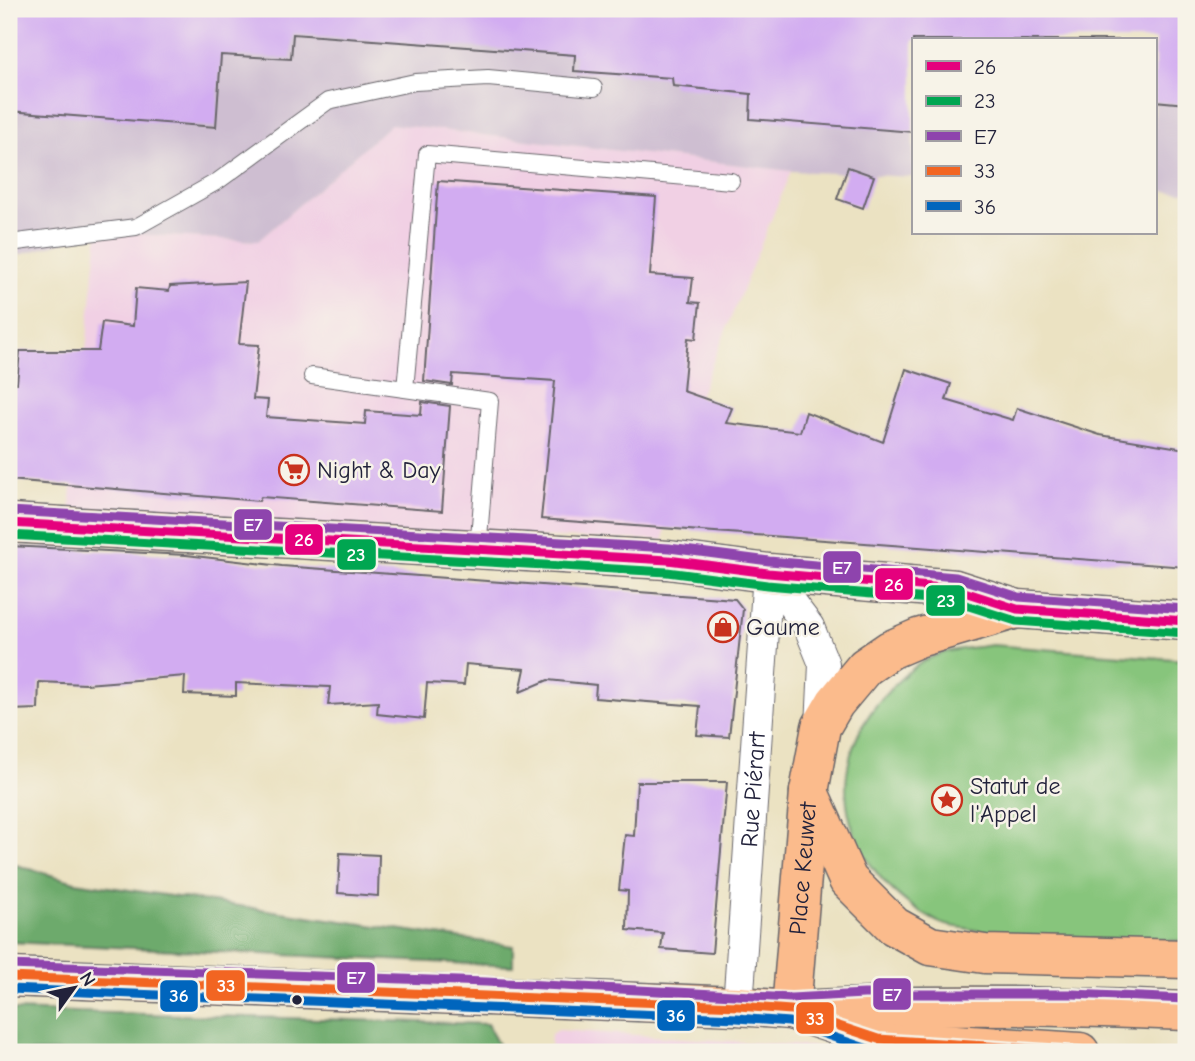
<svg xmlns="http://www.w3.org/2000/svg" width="1195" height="1061" viewBox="0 0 1195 1061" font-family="'Comic Neue',sans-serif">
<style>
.built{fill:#f1d0e4}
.industrial{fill:#cebed1}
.green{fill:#87c57c;stroke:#54745c;stroke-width:2}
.forest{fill:#6daa6c;stroke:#486654;stroke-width:2}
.building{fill:#d2acf1}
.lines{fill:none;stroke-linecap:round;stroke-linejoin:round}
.service-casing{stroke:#68656a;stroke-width:18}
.minor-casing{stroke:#68656a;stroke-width:32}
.primary-casing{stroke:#68656a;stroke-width:41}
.motorway-casing{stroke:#68656a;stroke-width:41}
.service{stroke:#fff;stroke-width:16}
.minor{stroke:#fff;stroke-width:30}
.primary{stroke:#fbbb8c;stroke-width:38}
.motorway{stroke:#fbbb8c;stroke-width:38}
.bus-1-casing{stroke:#f7f3e8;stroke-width:14}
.bus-2-casing{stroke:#f7f3e8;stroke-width:14}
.bus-3-casing{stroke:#f7f3e8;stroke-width:14}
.bus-4-casing{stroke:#f7f3e8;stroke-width:14}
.bus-5-casing{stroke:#f7f3e8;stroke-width:14}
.bus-1{stroke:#e5007d;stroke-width:9}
.bus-2{stroke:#00a651;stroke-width:9}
.bus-3{stroke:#8e44ad;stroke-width:9}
.bus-4{stroke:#f26522;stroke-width:9}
.bus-5{stroke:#0065bd;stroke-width:9}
.bus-dot{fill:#22223b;stroke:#f7f3e8;stroke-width:2.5}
.labels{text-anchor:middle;stroke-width:5;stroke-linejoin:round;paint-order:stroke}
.poi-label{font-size:24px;fill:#22223b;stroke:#f7f3e8;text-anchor:start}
.street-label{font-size:24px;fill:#22223b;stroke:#f7f3e8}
.line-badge{stroke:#f7f3e8;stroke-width:2.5}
.badge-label{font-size:19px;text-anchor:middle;font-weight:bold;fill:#fff}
</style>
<rect width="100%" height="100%" fill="#f7f3e8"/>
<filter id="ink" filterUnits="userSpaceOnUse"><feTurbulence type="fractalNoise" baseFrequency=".0143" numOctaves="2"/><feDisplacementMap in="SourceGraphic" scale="14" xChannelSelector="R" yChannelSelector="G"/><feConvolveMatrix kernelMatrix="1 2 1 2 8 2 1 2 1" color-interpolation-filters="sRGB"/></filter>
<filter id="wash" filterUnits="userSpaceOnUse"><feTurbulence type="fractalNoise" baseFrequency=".00686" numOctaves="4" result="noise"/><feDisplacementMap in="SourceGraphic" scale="28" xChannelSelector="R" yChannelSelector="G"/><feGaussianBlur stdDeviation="1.57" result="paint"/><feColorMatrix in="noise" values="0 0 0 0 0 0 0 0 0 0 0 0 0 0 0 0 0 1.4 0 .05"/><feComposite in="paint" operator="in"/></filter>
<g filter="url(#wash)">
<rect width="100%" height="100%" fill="#ebe2c2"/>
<path class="built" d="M 391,124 L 791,171 L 670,467 L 664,540 L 68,528 L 98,232 L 258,241 Z
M 558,1030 L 897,1052 L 550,1052 L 551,1034 Z"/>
<path class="industrial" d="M 9,9 L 1186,9 L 1186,192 L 1155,191 L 1155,40 L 913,40 L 913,177 L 791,171 L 391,124 L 258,241 L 98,232 L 9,258 Z"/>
<path class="green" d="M 992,645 L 1186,660 L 1186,941 C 1115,939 1039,943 969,929 C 959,927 947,927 938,922 C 847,876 813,774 885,695 C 899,679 920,660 940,654 C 956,648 975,648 992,645 Z"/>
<path class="forest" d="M 9,863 L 75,882 L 513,946 L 513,966 L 9,942 Z
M 9,1010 L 487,1024 L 502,1052 L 9,1052 Z"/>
<g id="blocks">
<path class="building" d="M 9,9 L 1186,9 L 1186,104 L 1155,101 L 1155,40 L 913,40 L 913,132 L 750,119 L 751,94 L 673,86 L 672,78 L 574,71 L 575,55 L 293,34 L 291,59 L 221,55 L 216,127 L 9,111 Z
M 848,167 L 874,176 L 863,208 L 837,199 Z
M 438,181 L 656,197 L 650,275 L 693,278 L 690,302 L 700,303 L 696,339 L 688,338 L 683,391 L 732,408 L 726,423 L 800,432 L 806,412 L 883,442 L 906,369 L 951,384 L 946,400 L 1013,420 L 1017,408 L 1100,435 L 1186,449 L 1186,567 L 541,519 L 555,381 L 453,374 L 452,385 L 424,381 Z
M 246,282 L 239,344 L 259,345 L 253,399 L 268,400 L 266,417 L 365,424 L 366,411 L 421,415 L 422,402 L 450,406 L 442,511 L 261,497 L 259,501 L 9,480 L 9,383 L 17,383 L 20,351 L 98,351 L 102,322 L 133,326 L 136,288 L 169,291 L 170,286 Z
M 9,546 L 186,555 L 282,566 L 735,599 L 743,609 L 729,737 L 697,735 L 700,706 L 595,698 L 596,685 L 548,680 L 520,692 L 525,669 L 466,664 L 464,685 L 427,683 L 424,719 L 377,714 L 378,702 L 328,705 L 330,687 L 236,683 L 236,696 L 184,694 L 185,676 L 86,684 L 39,682 L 38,709 L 10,710 Z
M 637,782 L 727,782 L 712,953 L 661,949 L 663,933 L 627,930 L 628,891 L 619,890 L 625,835 L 634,836 Z
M 340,853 L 379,855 L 378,896 L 338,893 Z"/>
</g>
</g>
<g filter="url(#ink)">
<use href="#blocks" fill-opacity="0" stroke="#68656a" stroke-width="2"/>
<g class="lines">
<g class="service-casing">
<path id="service" d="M 9,243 L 136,227 L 218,181 L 328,101 L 415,82 L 488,78 L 594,88
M 312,376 L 490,401 L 478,550
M 405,389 L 427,154 L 731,181"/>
</g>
<g class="minor-casing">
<g id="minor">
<path d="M 768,573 L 809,627 L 824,664 L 821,727"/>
<path id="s1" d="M 738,1006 L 768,573"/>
</g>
</g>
<g class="primary-casing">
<g id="primary">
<path d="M 9,523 L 668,560 L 768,573 L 955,589 L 1017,609 L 1186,621"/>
<path d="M 9,977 L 738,1006 L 791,1010 L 878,1039 L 1080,1052"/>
<path id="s2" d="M 791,1010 L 809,792 L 821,727 L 835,703 L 865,667 L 890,650 L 918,638 L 1017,609"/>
</g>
</g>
<g class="motorway-casing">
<path id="motorway" d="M 809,792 L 848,880 L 894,926 L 930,946 L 985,954 L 1186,959
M 791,1010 C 922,1003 1054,1005 1186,1011"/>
</g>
<use href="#service" class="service"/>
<use href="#minor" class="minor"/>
<use href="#primary" class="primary"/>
<use href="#motorway" class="motorway"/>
<g class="bus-1-casing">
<path id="bus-1" d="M 9,523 L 668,560 L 768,573 L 955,589 L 1017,609 L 1186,621"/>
</g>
<g class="bus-2-casing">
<path id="bus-2" d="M 9,535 L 667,572 L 767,585 L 953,601 L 1016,621 L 1185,633"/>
</g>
<g class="bus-3-casing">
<path id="bus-3" d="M 10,511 L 669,548 L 769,561 L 956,577 L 1019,597 L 1186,609
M 9,965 L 486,982 L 791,998 L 864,994 L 1073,994 L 1186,999"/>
</g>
<g class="bus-4-casing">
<path id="bus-4" d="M 9,977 L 738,1006 L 791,1010 L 878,1039 L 1080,1052"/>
</g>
<g class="bus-5-casing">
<path id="bus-5" d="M 9,989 L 737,1018 L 789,1022 L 874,1051 L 893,1052"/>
</g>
<use href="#bus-1" class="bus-1"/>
<use href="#bus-2" class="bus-2"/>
<use href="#bus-3" class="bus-3"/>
<use href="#bus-4" class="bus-4"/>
<use href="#bus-5" class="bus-5"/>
</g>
</g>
<defs>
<g id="supermarket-ring" transform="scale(1.575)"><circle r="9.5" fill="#f7f3e8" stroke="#c8321e" stroke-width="1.5"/><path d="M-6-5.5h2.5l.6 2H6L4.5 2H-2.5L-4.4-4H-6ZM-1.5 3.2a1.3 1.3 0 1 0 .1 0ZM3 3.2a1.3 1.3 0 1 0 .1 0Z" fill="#c8321e"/></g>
<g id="shop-ring" transform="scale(1.575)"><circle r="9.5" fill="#f7f3e8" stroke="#c8321e" stroke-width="1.5"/><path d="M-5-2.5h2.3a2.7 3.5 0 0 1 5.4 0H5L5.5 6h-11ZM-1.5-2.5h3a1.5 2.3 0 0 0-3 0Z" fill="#c8321e"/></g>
<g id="sight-ring" transform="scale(1.575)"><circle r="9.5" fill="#f7f3e8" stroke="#c8321e" stroke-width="1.5"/><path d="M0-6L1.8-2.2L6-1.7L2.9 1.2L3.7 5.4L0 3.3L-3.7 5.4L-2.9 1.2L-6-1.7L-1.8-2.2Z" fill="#c8321e"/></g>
</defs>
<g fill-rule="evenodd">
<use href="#supermarket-ring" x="294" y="470"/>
<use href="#shop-ring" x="723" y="627"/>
<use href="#sight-ring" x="947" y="800"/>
</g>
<circle class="bus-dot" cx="297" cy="1000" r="6"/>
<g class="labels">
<g class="poi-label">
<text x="317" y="478">Night &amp; Day</text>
<text x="746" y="635">Gaume</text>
<text x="970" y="794">Statut de<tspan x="970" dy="28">l'Appel</tspan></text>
</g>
<g class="street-label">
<text dy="8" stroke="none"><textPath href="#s1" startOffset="217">Rue Piérart</textPath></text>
<text dy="8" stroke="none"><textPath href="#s2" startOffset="142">Place Keuwet</textPath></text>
</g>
</g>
<g class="line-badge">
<rect x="233" y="508" width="40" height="33" rx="7" fill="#8e44ad"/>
<rect x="284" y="523" width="40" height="33" rx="7" fill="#e5007d"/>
<rect x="336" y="538" width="41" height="33" rx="7" fill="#00a651"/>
<rect x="822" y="550" width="40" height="34" rx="7" fill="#8e44ad"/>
<rect x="874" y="567" width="40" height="34" rx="7" fill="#e5007d"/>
<rect x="925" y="584" width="41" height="33" rx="7" fill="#00a651"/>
<rect x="336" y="961" width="40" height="33" rx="7" fill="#8e44ad"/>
<rect x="205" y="969" width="41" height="33" rx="7" fill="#f26522"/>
<rect x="872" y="977" width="40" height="34" rx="7" fill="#8e44ad"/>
<rect x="159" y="979" width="40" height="34" rx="7" fill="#0065bd"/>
<rect x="656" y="999" width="40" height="33" rx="7" fill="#0065bd"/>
<rect x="795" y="1001" width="40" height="34" rx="7" fill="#f26522"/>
</g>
<g class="badge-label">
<text x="253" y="531">E7</text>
<text x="304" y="546">26</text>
<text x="356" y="561">23</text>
<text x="842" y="574">E7</text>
<text x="894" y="591">26</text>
<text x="946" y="607">23</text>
<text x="356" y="984">E7</text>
<text x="226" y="992">33</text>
<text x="892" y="1001">E7</text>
<text x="179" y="1002">36</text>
<text x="676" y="1022">36</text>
<text x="815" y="1025">33</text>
</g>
<rect width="1195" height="1061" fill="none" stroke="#f7f3e8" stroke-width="35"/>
<rect x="912" y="38" width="245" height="196" fill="#f7f3e8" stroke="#a29fa3" stroke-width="2"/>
<rect x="926" y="61" width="35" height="10" fill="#e5007d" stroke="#a29fa3" stroke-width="2"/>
<text x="974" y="74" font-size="21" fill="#22223b">26</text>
<rect x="926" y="96" width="35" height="10" fill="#00a651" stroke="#a29fa3" stroke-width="2"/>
<text x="974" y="108" font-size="21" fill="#22223b">23</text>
<rect x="926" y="131" width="35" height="10" fill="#8e44ad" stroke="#a29fa3" stroke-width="2"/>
<text x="974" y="144" font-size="21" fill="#22223b">E7</text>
<rect x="926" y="166" width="35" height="10" fill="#f26522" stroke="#a29fa3" stroke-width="2"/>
<text x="974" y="178" font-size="21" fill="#22223b">33</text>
<rect x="926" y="201" width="35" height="10" fill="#0065bd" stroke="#a29fa3" stroke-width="2"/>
<text x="974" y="214" font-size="21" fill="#22223b">36</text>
<g transform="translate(74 988) rotate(57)" stroke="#f7f3e8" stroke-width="5" paint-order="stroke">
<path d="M0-5L12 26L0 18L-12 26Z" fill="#22223b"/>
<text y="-10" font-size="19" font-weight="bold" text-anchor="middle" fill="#22223b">N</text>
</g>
</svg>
